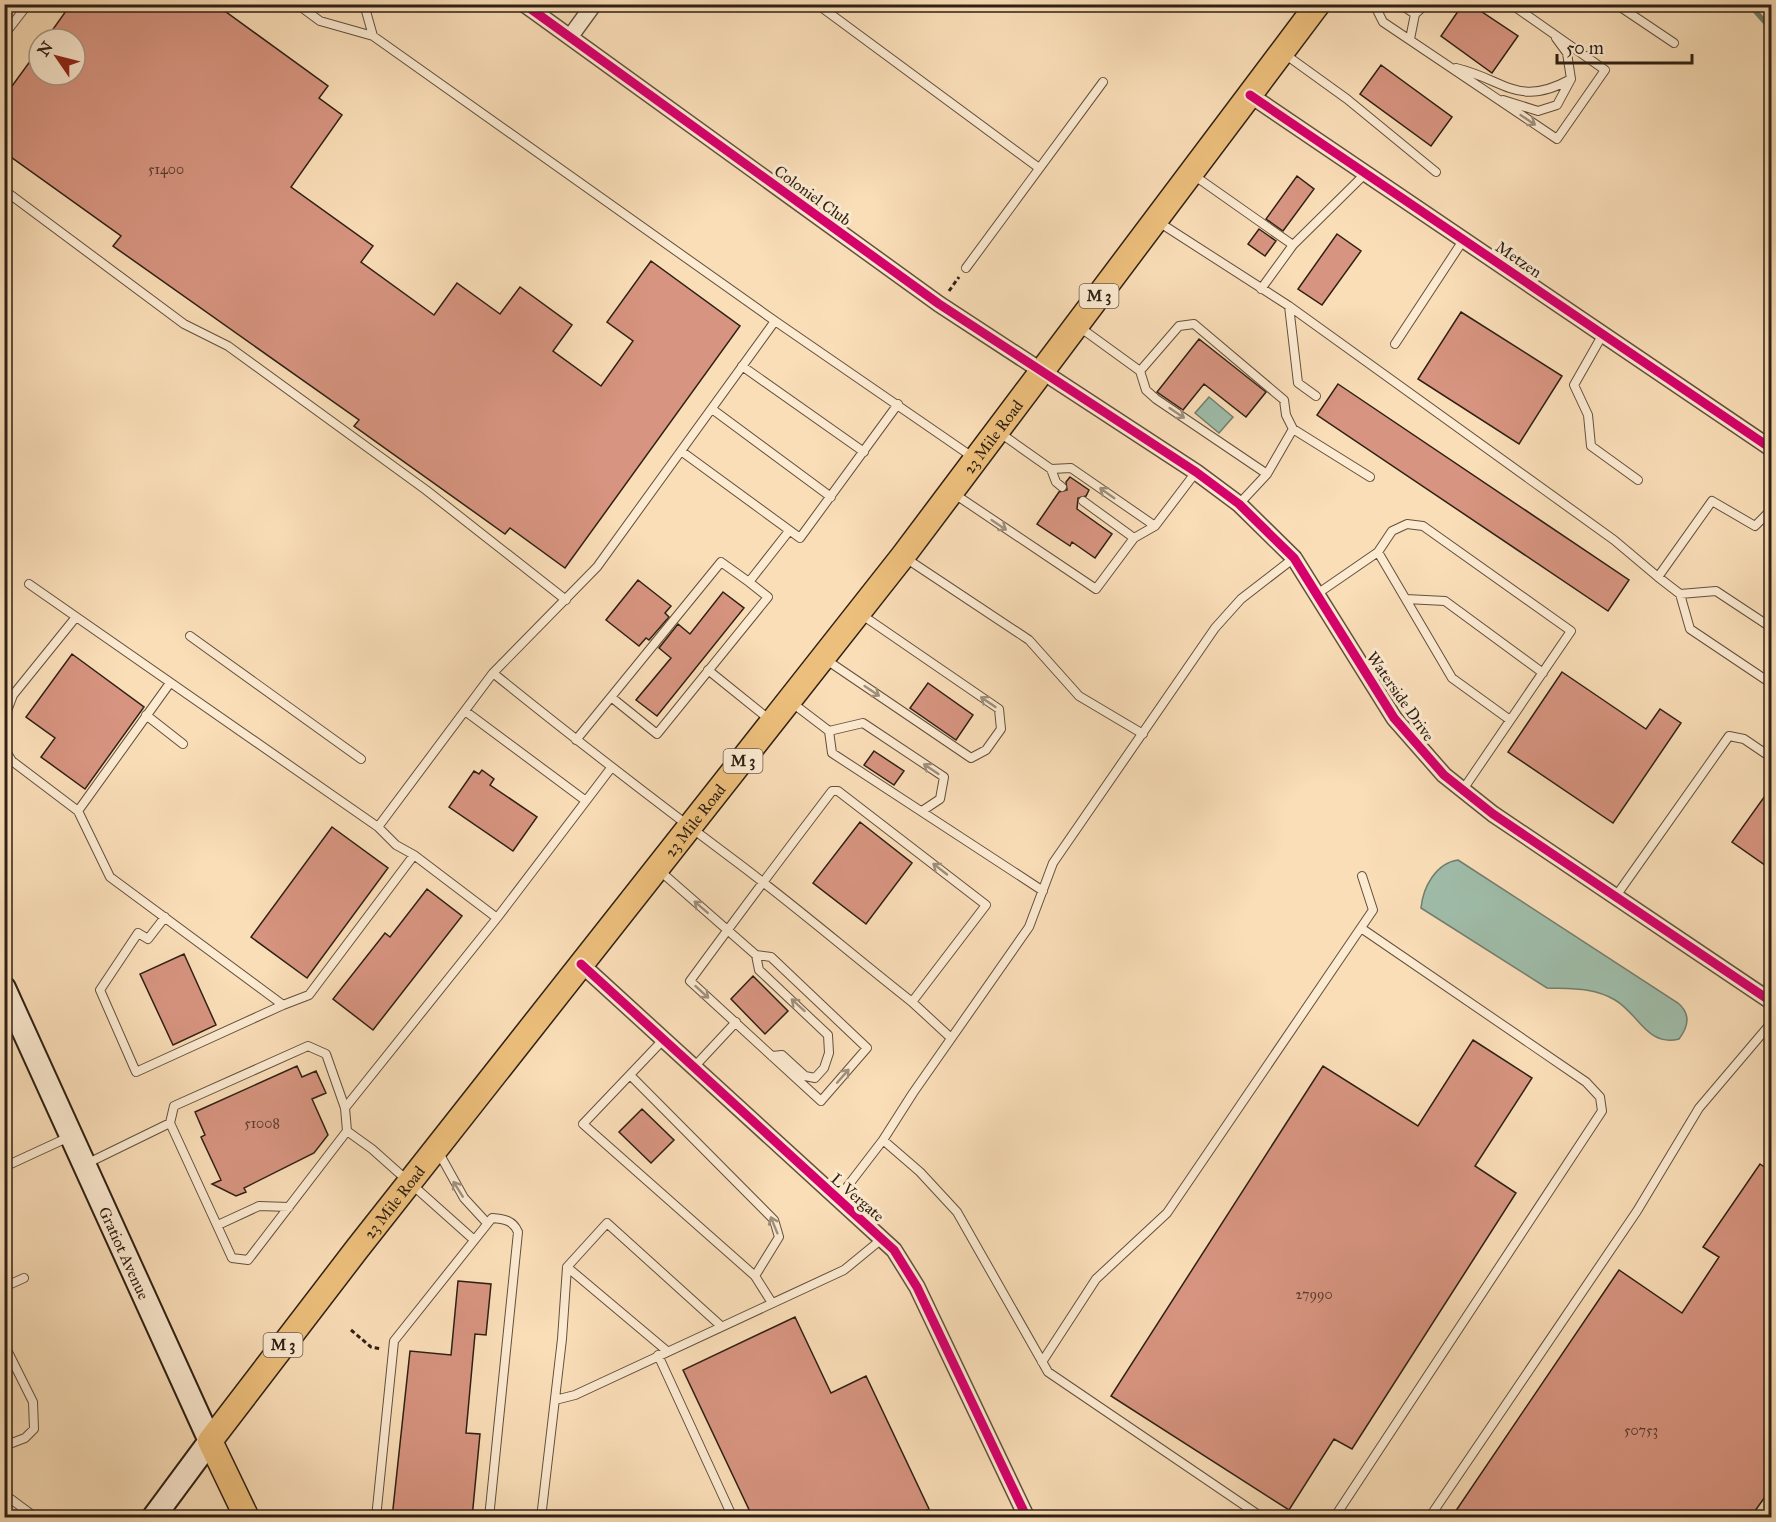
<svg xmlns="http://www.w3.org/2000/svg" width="1776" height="1522" viewBox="0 0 1776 1522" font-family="'IM FELL Great Primer',serif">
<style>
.water{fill:#9fbdaa;stroke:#727e6e;stroke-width:1.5}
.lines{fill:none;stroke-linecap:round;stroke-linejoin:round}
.stream{stroke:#727e6e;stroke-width:5}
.building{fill:#d79480;stroke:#2e2014;stroke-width:1.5}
.service-casing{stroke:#61503d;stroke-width:10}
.minor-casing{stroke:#61503d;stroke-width:18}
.secondary-casing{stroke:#2e2014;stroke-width:26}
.primary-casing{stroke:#2e2014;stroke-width:27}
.path{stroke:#2e2014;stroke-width:3;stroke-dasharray:4.5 3;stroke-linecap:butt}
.service{stroke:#fcead1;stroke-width:8}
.minor{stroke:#fcead1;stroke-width:15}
.secondary{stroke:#fcead1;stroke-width:22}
.primary{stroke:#edbf7c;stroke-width:24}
.cycleway-casing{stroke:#fcead1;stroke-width:13}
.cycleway{stroke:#d6006c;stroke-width:9}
.oneway{stroke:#9f8f7c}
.labels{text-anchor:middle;stroke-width:6;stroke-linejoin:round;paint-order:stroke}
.number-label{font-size:14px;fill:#583d2f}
.shield{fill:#fcead1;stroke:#6c5d4d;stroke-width:1.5}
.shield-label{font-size:15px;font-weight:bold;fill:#2e2014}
.street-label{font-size:16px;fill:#2e2014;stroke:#fcead1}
</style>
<rect width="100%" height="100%" fill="#fadeb8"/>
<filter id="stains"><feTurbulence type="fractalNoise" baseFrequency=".00333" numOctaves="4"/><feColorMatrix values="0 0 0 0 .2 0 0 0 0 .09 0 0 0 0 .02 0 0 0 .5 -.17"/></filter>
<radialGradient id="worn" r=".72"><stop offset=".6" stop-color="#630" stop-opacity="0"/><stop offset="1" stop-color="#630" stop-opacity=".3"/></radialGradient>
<path class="water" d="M 1209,397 L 1233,417 L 1219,433 L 1195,413 Z
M 1458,860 L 1678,1003 C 1691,1014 1689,1026 1679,1039 C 1647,1047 1639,1014 1615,1000 C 1593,987 1571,989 1547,988 L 1421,908 C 1423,887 1436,863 1458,860 Z"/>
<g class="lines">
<path class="stream" d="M 1749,4 L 1772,30"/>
</g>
<path class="building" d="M 71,4 L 215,4 L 328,86 L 319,98 L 342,115 L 291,187 L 373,246 L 361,262 L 434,315 L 457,283 L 500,314 L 520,287 L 572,325 L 553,351 L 601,386 L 633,341 L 607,322 L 651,261 L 740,326 L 565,568 L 510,528 L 505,534 L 354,426 L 359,420 L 113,246 L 121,236 L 4,152 L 4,97 L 39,49 L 39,75 L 75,75 L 75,39 L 46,39 Z
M 1463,4 L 1470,4 L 1518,36 L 1492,73 L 1441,36 Z
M 1381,65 L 1452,117 L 1431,146 L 1360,94 Z
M 1297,176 L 1314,189 L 1283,231 L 1266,219 Z
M 1259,229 L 1276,241 L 1265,256 L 1248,244 Z
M 1337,234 L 1361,251 L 1322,305 L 1298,289 Z
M 1461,312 L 1562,376 L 1519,444 L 1418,379 Z
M 1199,339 L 1266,392 L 1246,417 L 1204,384 L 1183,410 L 1157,392 Z
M 1338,384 L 1629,580 L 1608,611 L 1317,415 Z
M 1070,477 L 1089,490 L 1086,496 L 1078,498 L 1077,509 L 1112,534 L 1095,558 L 1072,542 L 1070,546 L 1037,524 L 1059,492 L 1067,490 L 1066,482 Z
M 638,580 L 671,606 L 665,613 L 669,617 L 649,640 L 646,638 L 639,646 L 606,620 Z
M 723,592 L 744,608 L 657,716 L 636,700 L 671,658 L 659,648 L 678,624 L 690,634 Z
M 72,654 L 144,707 L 85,789 L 41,757 L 55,738 L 26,717 Z
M 1562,672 L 1646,729 L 1660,709 L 1681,723 L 1613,823 L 1508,752 Z
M 928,683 L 973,715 L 956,740 L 910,708 Z
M 874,751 L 904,771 L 894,785 L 864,765 Z
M 482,770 L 494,779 L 490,785 L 537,817 L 513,851 L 449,807 L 474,771 L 479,774 Z
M 1772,786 L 1772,870 L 1732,842 Z
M 860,822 L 912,863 L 866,924 L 813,883 Z
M 332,827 L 388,868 L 307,978 L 251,937 Z
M 427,889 L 462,916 L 373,1030 L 333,999 L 385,933 L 390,937 Z
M 184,954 L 216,1025 L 173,1045 L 140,974 Z
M 753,976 L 788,1011 L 765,1034 L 731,999 Z
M 1473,1040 L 1532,1078 L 1475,1166 L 1516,1193 L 1352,1449 L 1334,1439 L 1289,1510 L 1111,1396 L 1323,1066 L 1418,1126 Z
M 297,1066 L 302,1077 L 316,1071 L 326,1093 L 312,1099 L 328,1135 L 314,1153 L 244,1188 L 246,1192 L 236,1196 L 212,1184 L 221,1180 L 201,1137 L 205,1135 L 195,1112 Z
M 642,1109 L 674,1140 L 651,1163 L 619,1132 Z
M 1760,1164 L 1772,1172 L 1772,1487 L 1750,1518 L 1451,1518 L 1619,1270 L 1682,1313 L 1719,1257 L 1703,1247 Z
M 458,1281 L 491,1284 L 486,1335 L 475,1334 L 466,1433 L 480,1434 L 472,1518 L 392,1518 L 410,1351 L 451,1355 Z
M 795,1317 L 831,1393 L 866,1376 L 929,1509 L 911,1518 L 753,1518 L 683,1370 Z"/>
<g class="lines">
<g class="service-casing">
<path id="service" d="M 297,4 L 320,21 L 373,36 L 775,321 L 974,458
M 364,4 L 373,36
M 817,4 L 1039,168
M 1374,4 L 1383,22 L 1557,139 L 1605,70 L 1511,4
M 1400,4 L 1415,14
M 1616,4 L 1674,43
M 4,35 L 28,4
M 1410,39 L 1415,14 L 1426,4
M 1286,55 L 1347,99 L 1436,172
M 1456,68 C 1506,80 1518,108 1571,79 L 1567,53 L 1556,38
M 1503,100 L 1538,111 L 1557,105 L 1571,79
M 1192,174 L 1293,245 L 1366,173
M 4,190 L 184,324 L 228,346 L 426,490 L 566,600
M 1157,221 L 1289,306 L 1298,383 L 1316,396
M 966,268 L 1103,82
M 1261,289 L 1293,245
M 1289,306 L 1614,540 L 1658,577 L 1712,501 L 1755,526 L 1772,509
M 1078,326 L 1140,371 L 1179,326 L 1194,324 L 1284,400 L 1286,415 L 1293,429 L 1267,474 L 1239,504
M 1603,334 L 1574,385 L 1588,415 L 1591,446 L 1638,480
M 1395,344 L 1464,239
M 742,366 L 864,452
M 1140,371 L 1146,390 L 1156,399 L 1267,474
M 712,409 L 831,497
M 1293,429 L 1370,477
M 1000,433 L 1051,469 L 1071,468 L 1155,526
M 681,451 L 800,538 L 898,404
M 1051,469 L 1056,482 L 1062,487
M 953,493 L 1096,589 L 1134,538 L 1155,526 L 1196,472
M 1083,501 L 1134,538
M 1378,552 L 1452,678 L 1510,720
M 904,557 L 1029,640 L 1079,696 L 1143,734
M 1658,577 L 1680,594 L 1716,591 L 1772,628
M 29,584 L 378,827 L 396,845 L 414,855 L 497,918
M 1317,594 L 1378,552 L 1392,531 L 1407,524 L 1423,526 L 1571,631 L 1462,791
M 1680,594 L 1690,629 L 1772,684
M 1406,599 L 1445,601 L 1543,673
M 190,636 L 361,759
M 825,659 L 971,758 L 986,750 L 1001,729 L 999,709 L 862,615
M 708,670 L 770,720
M 493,673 C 571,736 650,797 730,857 C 792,903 851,954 912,1002 L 986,905 L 838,791 L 832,791 C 784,854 737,917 690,981 L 821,1101 L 867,1048 L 771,957 L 756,955 L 660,871
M 611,697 L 657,734 L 768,597 L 749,582 L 789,531
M 791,702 L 829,731 L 832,753 L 1043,891
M 465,711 L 586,801
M 146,715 L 183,744
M 4,719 L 13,695 L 76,617
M 829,731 L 863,723 L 944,777 L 940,799 L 922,811
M 576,740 L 721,562 L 749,582
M 4,748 L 12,761 L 78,811 L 110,877 L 283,1005 L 309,995 L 414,855
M 78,811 L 170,683
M 378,827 L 493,673 L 597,567 L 775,321
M 1616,896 L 1729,736 L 1744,739 L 1772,758
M 165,917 L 148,939 L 138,933 L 100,990 L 136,1072 L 283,1005
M 756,955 L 759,970 L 828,1035 L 829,1053 L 824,1068 L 815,1078 L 805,1076 L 782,1055 L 772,1056
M 912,1002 L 951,1038
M 664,1039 L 583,1124 L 755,1276 L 772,1303
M 695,1066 L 736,1022
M 631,1076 L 774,1220 L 779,1237 L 755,1276
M 345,1108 L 497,918 L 611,768
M 347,1131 L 248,1260 L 232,1258 L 170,1123 L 174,1106 L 308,1046 L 326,1054 L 345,1108 L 347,1131 L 372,1149 L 473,1239
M 883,1140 L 920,1172 L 957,1212 L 1048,1372 L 1263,1518
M 439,1153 L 464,1198 L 487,1223
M 86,1164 L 170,1123
M 4,1167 L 69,1137
M 837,1200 L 883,1140 L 913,1093 L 1029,927 L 1053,863 L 1215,628 L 1241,599 L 1294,558
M 218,1225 L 259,1206 L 289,1207
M 567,1267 L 667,1351
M 4,1287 L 24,1278
M 4,1344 L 33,1402 L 34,1429 L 25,1438 L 4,1446
M 658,1355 L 733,1518
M 1042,1362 L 1096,1279 L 1167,1213 L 1373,910 L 1362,876
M 555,1400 L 575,1395 L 844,1270 L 883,1238
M 4,1494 L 35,1517
M 376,1518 L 394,1341 L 492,1218 C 504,1219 513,1220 518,1232 L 489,1518
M 541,1518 L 562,1339 L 567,1267 L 607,1223 L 721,1326
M 1334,1518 L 1602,1111 L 1600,1097 L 1586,1082 L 1361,928
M 1429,1518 L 1637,1211 L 1699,1108 L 1772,1022"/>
</g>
<g class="minor-casing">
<path id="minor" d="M 524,4 L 939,304 L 1196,472 L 1239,504 L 1294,558 L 1394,718 L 1444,775 L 1493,814 L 1772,1002
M 570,37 L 594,4
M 1250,95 L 1772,449
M 581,964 L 894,1250 L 917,1287 L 1027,1518"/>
</g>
<g class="secondary-casing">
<g id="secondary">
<path id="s1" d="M 4,988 L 210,1441 L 153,1518"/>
</g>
</g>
<g class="primary-casing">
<g id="primary">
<path id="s2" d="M 247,1518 L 210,1441 L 357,1249 L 903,556 L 1318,4"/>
</g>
</g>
<path class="path" d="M 949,291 L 959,277
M 351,1330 L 371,1347 L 382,1349"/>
<use href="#service" class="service"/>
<use href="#minor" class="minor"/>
<use href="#secondary" class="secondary"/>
<use href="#primary" class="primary"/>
<g class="cycleway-casing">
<path id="cycleway" d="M 524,4 L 939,304 L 1196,472 L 1239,504 L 1294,558 L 1394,718 L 1444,775 L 1493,814 L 1772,1002
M 1250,95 L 1772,449
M 581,964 L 894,1250 L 917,1287 L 1027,1518"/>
</g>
<use href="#cycleway" class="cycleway"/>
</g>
<defs><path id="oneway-shaft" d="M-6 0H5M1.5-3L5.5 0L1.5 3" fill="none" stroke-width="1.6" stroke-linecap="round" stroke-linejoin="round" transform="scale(1.5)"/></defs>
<g class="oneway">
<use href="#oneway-shaft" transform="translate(1528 120) rotate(34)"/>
<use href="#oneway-shaft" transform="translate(1177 413) rotate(34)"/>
<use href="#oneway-shaft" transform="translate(1107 493) rotate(-145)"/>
<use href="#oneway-shaft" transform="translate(999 525) rotate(34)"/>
<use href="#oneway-shaft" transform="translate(872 691) rotate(34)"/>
<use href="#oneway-shaft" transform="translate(988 702) rotate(-146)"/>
<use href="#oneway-shaft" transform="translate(931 769) rotate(-146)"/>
<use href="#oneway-shaft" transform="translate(940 869) rotate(-142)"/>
<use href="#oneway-shaft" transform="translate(701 907) rotate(-139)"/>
<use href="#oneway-shaft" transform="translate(702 992) rotate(42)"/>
<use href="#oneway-shaft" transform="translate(798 1005) rotate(-138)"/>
<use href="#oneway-shaft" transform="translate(843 1076) rotate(-49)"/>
<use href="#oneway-shaft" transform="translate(458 1189) rotate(-122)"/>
<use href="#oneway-shaft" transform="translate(774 1225) rotate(-112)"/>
</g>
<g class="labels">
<g class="number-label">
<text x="166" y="174">51400</text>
<text x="262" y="1128">51008</text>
<text x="1314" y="1299">27990</text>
<text x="1641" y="1435">50753</text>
</g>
<g class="shield">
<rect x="1079.5" y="284" width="39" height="24" rx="4.5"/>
<rect x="723.5" y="749" width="39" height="24" rx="4.5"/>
<rect x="263.5" y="1333" width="39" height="24" rx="4.5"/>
</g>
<g class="shield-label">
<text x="1099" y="301">M 3</text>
<text x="743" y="766">M 3</text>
<text x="283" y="1350">M 3</text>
</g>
<g class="street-label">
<text transform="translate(813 195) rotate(36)" y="6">Coloniel Club</text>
<text transform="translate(1519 259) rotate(34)" y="6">Metzen</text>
<text dy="6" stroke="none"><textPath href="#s2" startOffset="1359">23 Mile Road</textPath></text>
<text transform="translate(1401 696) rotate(55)" y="6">Waterside Drive</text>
<text dy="6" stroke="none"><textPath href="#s2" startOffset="873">23 Mile Road</textPath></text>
<text transform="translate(858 1197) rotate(41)" y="6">L Vergate</text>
<text dy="6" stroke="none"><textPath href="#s2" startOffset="387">23 Mile Road</textPath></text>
<text dy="6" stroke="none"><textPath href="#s1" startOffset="291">Gratiot Avenue</textPath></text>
</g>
</g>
<rect width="1776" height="1522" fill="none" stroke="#fadeb8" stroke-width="24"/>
<rect x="6" y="6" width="1764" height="1510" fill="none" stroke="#2e2014" stroke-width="3"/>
<rect x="12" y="12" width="1752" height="1498" fill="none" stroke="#2e2014" stroke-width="1.5"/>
<g transform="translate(57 57) rotate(305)"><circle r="28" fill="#fcead1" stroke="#aa9985" stroke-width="1.5"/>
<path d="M0-4.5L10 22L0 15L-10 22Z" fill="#8f2418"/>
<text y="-9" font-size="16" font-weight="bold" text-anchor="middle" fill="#2e2014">N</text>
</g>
<path d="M1557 54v9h135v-9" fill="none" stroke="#2e2014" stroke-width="3"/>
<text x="1566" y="54" font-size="18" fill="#2e2014" stroke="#fcead1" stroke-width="4.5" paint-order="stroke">50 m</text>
<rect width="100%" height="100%" filter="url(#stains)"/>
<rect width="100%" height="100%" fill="url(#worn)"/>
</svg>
